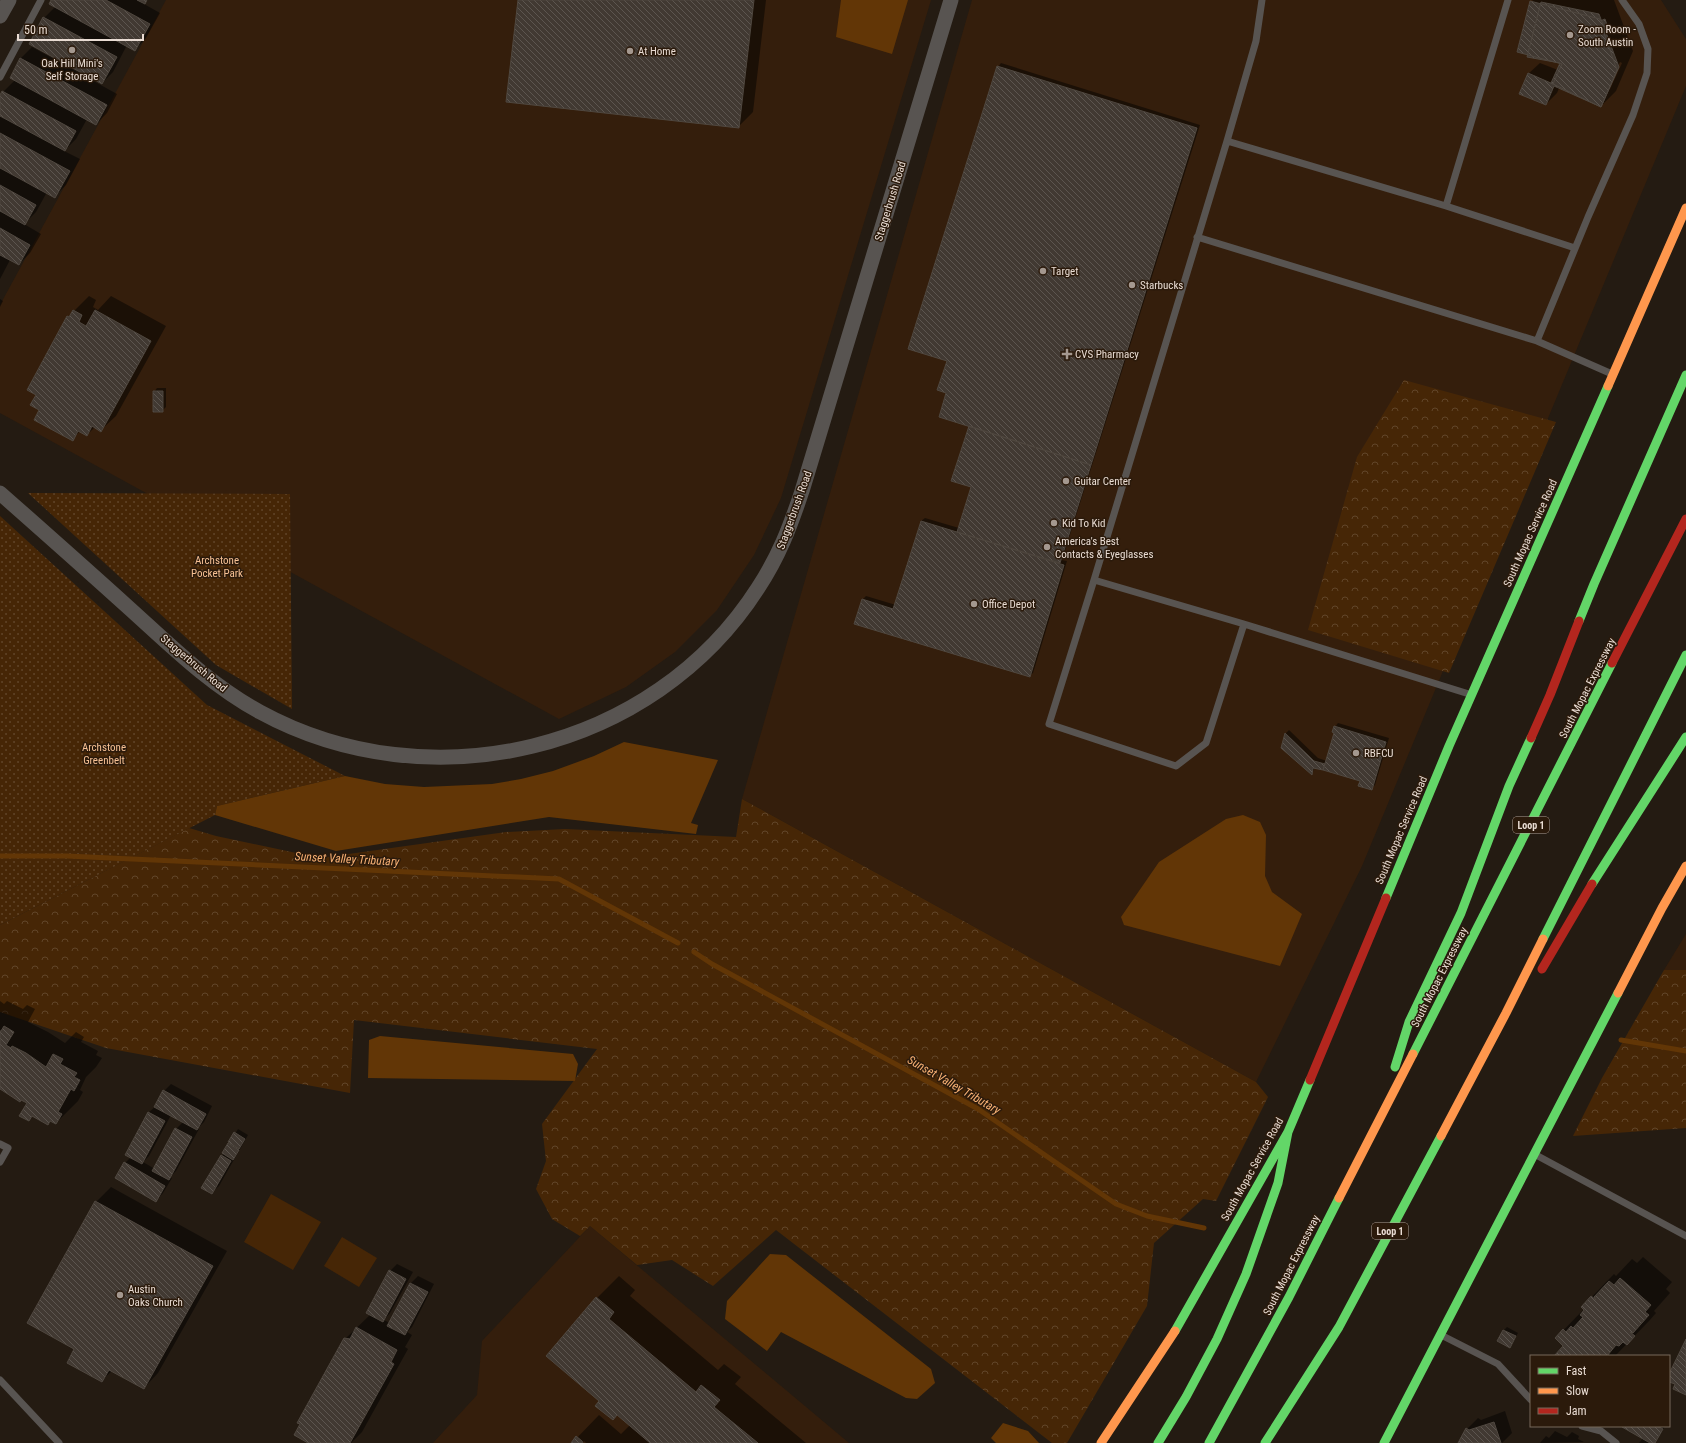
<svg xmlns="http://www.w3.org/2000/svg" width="1686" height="1443" viewBox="0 0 1686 1443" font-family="'Roboto Condensed',sans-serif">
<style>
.built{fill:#341e0c}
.green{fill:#462606}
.forest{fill:url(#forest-crowns)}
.park{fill:url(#park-dots)}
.water{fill:#623606}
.shadow{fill:#0007;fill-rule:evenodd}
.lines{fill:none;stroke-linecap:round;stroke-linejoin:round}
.stream{stroke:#623606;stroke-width:5}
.building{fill:url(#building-back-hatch);stroke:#4f473f}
.lane{stroke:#585451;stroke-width:7}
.street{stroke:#585451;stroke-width:15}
.fast{stroke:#63d668;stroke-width:9}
.slow{stroke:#ff974d;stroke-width:9}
.jam{stroke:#b3261e;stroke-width:9}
.poi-dot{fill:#a4988f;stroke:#2b1a0b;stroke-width:1.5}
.labels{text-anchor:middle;stroke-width:3;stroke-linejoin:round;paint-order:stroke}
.shield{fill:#2b1a0b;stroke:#b0a297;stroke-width:1}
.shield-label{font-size:10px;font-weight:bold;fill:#e9dcd3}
.poi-label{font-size:11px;fill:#e9dcd3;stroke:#2b1a0b;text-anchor:start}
.street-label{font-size:11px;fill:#e9dcd3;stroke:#2b1a0b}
.park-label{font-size:11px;fill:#f6c094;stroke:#2b1a0b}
.water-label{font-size:12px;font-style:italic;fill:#f8b175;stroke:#2b1a0b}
</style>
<defs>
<pattern id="forest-crowns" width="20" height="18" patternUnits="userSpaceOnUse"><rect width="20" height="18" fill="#462606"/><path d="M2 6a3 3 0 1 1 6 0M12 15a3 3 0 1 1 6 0" fill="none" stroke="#614529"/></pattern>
<pattern id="park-dots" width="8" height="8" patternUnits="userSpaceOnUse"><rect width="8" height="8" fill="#462606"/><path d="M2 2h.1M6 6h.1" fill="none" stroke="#614529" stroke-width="1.8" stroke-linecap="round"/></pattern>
<pattern id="building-back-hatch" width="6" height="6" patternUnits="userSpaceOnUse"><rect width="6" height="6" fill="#413932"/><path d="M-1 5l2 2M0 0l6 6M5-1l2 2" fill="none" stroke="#5c554f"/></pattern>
</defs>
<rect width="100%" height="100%" fill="#241b12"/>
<path class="built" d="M 166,0 L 931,0 L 781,498 L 754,555 L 717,610 L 675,652 L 626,687 L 559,719 L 0,413 L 0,305 Z
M 972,0 L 1661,0 L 1686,39 L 1686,86 L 1362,866 L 1256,1082 L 742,799 Z
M 1686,934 L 1686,970 L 1664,970 Z
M 590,1226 L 849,1443 L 433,1443 L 477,1395 L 482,1341 Z"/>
<path class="green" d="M 271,1194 L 321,1222 L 293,1270 L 244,1242 Z
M 342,1237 L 377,1258 L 359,1287 L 324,1266 Z"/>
<path class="forest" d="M 1404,380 L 1556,422 L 1449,673 L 1308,630 L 1357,457 Z
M 742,799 L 1256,1082 L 1268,1097 L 1216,1201 L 1203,1199 L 1154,1243 L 1147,1306 L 1067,1443 L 1052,1443 L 776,1230 L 713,1286 L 672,1260 L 637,1265 L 590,1226 L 580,1236 L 552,1219 L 536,1189 L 546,1161 L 542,1124 L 597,1049 L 354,1020 L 350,1093 L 106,1048 L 0,1012 L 0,925 L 189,828 L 216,836 L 320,858 L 506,832 L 565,829 L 736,837 Z
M 1664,970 L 1686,970 L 1686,1128 L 1573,1136 L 1602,1078 Z"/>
<path class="park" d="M 28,493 L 290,494 L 292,709 L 216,665 Z
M 0,516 L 207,705 L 345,776 L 217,806 L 215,815 L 0,925 Z"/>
<path class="water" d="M 841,0 L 908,0 L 892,54 L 836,37 Z
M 624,742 L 718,760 L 691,823 L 698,825 L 696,834 L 549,817 L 336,851 L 215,815 L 217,806 L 345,776 L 385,784 L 424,787 L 492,784 L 521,779 L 553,771 L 594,756 Z
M 1243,815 L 1260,822 L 1266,835 L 1265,876 L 1272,892 L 1302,914 L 1280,966 L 1124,925 L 1121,917 L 1159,862 L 1226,819 Z
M 380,1036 L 573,1054 L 578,1064 L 575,1081 L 368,1078 L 369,1040 Z
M 770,1254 L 786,1255 L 931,1369 L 935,1383 L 917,1399 L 906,1398 L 781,1332 L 767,1351 L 725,1319 L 727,1301 Z
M 1003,1423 L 1028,1431 L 1039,1443 L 996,1443 L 991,1438 Z"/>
<path class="shadow" d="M 53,0 L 148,0 L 144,4 L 160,13 L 146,38 L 135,50 L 127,45 L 113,72 L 102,83 L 44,18 L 56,6 Z
M 519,0 L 766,0 L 753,112 L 738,127 Z
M 1533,0 L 1614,0 L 1633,51 L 1616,91 L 1601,106 L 1560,86 L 1557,93 L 1546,104 L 1528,74 L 1540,63 L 1558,70 L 1562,62 L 1531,2 ZM 1620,62 L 1622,63 L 1610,89 L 1608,89 Z
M 32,47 L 117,94 L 107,113 L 96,124 L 87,119 L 76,139 L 64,151 L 80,159 L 66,185 L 55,196 L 47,192 L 36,212 L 24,224 L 41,234 L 30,253 L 19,264 L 10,260 L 0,279 L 0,97 L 3,92 L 15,80 L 11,78 L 21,58 Z
M 1001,63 L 1200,125 L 1062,560 L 1067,561 L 1033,673 L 1029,676 L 863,599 L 866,596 L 896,605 L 921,521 L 925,518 L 959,528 L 972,487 L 970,425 L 947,392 L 948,360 L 998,67 Z
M 89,296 L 96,300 L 93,307 L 98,310 L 111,296 L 166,326 L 116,416 L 101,430 L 95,427 L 87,435 L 80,431 L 72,440 L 40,410 L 38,395 L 68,317 Z
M 0,299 L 3,301 L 0,307 Z
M 157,388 L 166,388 L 166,407 L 162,411 L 154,392 Z
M 1338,723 L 1389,738 L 1375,785 L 1371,789 L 1361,781 L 1315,767 L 1312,774 L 1282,748 L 1286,733 L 1289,730 L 1318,758 L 1327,761 L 1336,732 L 1335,727 Z
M 0,1001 L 4,1004 L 7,1001 L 23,1009 L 27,1005 L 35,1009 L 28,1022 L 48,1032 L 65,1043 L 76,1032 L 84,1037 L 81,1042 L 98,1051 L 96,1055 L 102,1058 L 96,1067 L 86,1077 L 80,1090 L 83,1092 L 78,1101 L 56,1123 L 51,1120 L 48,1124 L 33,1115 L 29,1120 L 28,1102 L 0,1088 Z
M 171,1084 L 212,1106 L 204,1122 L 197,1129 L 199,1129 L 176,1171 L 170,1177 L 172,1178 L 163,1193 L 156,1201 L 125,1163 L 131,1157 L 149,1112 L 155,1107 L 164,1091 ZM 171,1115 L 183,1122 L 176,1129 L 155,1169 L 143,1162 L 149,1156 Z
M 238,1129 L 248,1135 L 219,1186 L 211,1193 L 222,1156 Z
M 111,1187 L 227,1251 L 158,1373 L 144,1388 L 112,1371 L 101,1381 L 76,1349 L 96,1202 Z
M 1643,1257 L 1672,1282 L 1666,1289 L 1670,1293 L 1654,1311 L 1656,1313 L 1649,1321 L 1615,1356 L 1555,1356 L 1564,1346 L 1556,1338 L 1584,1309 L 1582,1307 L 1614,1274 L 1616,1276 L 1632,1259 L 1637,1263 Z
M 397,1264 L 413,1272 L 390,1313 L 384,1320 L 390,1323 L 411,1283 L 418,1276 L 434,1284 L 412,1327 L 407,1332 L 412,1335 L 405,1347 L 408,1349 L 362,1432 L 351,1443 L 310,1443 L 345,1339 L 371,1314 L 390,1271 Z
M 619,1276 L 635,1290 L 630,1296 L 718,1370 L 724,1364 L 741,1377 L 735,1384 L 806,1443 L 586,1443 L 584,1441 L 583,1443 L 572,1443 L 599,1415 L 621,1434 L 630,1425 L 548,1356 L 597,1298 Z
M 1507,1327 L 1518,1333 L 1510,1346 L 1504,1330 Z
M 1505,1411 L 1512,1433 L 1502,1443 L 1459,1443 L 1467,1429 L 1478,1418 L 1481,1420 Z
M 1624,1426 L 1665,1426 L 1655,1443 L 1639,1443 L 1643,1438 Z
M 1555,1431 L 1567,1437 L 1572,1432 L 1579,1436 L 1578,1439 L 1584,1442 L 1540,1443 L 1546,1436 L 1549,1438 Z"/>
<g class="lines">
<path class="stream" d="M 0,856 L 67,856 L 559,879 L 678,943
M 694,952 L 712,964 L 978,1109 L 1116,1204 L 1147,1216 L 1204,1228
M 1621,1040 L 1686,1051"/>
</g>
<path class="building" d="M 51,0 L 106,0 L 150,24 L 135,51 L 49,4 Z
M 137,0 L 147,0 L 145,4 Z
M 518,0 L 754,0 L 739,128 L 506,102 Z
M 1530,1 L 1600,19 L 1600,21 L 1605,19 L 1609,31 L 1604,33 L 1617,70 L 1601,107 L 1554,86 L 1546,105 L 1519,94 L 1528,73 L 1553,84 L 1562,64 L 1517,52 Z
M 1541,2 L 1599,14 L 1619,67 L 1601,107 L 1551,83 L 1560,63 L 1527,57 Z
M 43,17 L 117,57 L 102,84 L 29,44 Z
M 20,58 L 107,105 L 96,125 L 10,78 Z
M 997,66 L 1197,128 L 1091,465 L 939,417 L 946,393 L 937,390 L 947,361 L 908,349 Z
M 2,91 L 76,131 L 65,151 L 0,116 L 0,95 Z
M 0,133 L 70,171 L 55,198 L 0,168 Z
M 0,185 L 36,205 L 25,225 L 0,211 Z
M 0,228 L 30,245 L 19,265 L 0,255 Z
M 73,310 L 82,315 L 79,322 L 86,326 L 95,310 L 151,341 L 101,432 L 92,426 L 87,436 L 78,431 L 73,441 L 34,420 L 39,410 L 30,405 L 36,395 L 27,390 L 67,316 L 69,317 Z
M 153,391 L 163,391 L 163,412 L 153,412 Z
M 969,426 L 1091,465 L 1060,563 L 957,532 L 971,487 L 951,481 Z
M 921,521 L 1064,565 L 1030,677 L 854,624 L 862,599 L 893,609 Z
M 1334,726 L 1386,742 L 1372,790 L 1358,786 L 1360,781 L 1323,770 L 1334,733 L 1332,732 Z
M 1285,733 L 1314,761 L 1325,764 L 1323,770 L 1313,768 L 1312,775 L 1281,748 Z
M 4,1026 L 14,1032 L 6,1045 L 11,1048 L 12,1046 L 26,1053 L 46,1067 L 53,1054 L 63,1059 L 60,1064 L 77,1073 L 74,1077 L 80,1080 L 74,1091 L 71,1089 L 68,1094 L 58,1112 L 62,1114 L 56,1124 L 50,1121 L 48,1125 L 32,1116 L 29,1121 L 19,1116 L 27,1103 L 21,1100 L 20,1102 L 0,1089 L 0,1031 L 1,1031 Z
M 163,1090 L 206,1114 L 197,1130 L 154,1107 Z
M 148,1112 L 165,1121 L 142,1164 L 125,1155 Z
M 175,1128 L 192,1137 L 169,1180 L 152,1171 Z
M 234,1132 L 245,1139 L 239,1149 L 228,1142 Z
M 228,1143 L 239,1150 L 233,1160 L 222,1153 Z
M 221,1155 L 231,1161 L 212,1194 L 201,1188 Z
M 124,1162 L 165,1186 L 156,1202 L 115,1178 Z
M 95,1201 L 213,1266 L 144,1389 L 109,1370 L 102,1382 L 67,1363 L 74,1349 L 27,1323 Z
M 389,1270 L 406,1279 L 383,1322 L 366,1313 Z
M 1620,1278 L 1651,1305 L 1645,1312 L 1649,1315 L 1633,1333 L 1630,1332 L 1635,1336 L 1627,1345 L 1623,1342 L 1619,1346 L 1616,1345 L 1607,1356 L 1554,1356 L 1563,1346 L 1555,1338 L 1563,1329 L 1566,1332 L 1571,1326 L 1573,1328 L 1583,1317 L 1580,1315 L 1584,1310 L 1581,1307 L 1591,1296 L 1596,1300 L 1594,1297 L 1609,1281 L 1614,1285 Z
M 410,1283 L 428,1292 L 405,1335 L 387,1326 Z
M 596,1297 L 614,1312 L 609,1319 L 696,1392 L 701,1385 L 720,1400 L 714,1407 L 758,1443 L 650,1443 L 617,1415 L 613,1420 L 595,1406 L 599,1401 L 546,1356 Z
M 356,1327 L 397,1350 L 391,1362 L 394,1364 L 350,1443 L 308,1443 L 294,1435 L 300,1424 L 297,1423 L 344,1338 L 350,1339 Z
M 1503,1330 L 1516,1336 L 1510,1348 L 1497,1341 Z
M 1686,1339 L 1686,1395 L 1673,1389 L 1675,1384 L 1669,1382 L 1669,1374 Z
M 1494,1422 L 1501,1443 L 1458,1443 L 1466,1428 L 1469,1430 Z
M 1622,1426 L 1657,1426 L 1663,1429 L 1655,1443 L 1650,1443 L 1622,1427 Z
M 576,1436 L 582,1441 L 583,1443 L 571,1443 Z"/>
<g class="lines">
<path class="lane" d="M 0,77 L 41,0
M 1227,141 L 1446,206 L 1575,248
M 1446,206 L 1508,0
M 1197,237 L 1537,341
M 1612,374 L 1537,341 L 1588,217 L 1633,115 L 1647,73 L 1648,49 L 1639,24 L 1622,0
M 1094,580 L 1244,624 L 1469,694
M 1244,624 L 1206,743 L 1176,766 L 1049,724 L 1094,580 L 1227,141 L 1256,41 L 1262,0
M 0,1144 L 8,1148 L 0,1162
M 1536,1155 L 1686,1236
M 1443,1336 L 1498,1364 L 1531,1400
M 0,1380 L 59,1443
M 1582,1426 L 1601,1431 L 1616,1443"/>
<path class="street" d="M 0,16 L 9,0
M 0,493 C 43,531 86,569 129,608 C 170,645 210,685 260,712 C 429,804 653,752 758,588 C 779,556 790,527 802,491 L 951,0"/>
<path class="fast" d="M 1579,621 L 1594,584 L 1686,375
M 1592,884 L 1686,737
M 1386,898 L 1449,746 L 1608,386
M 1543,939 L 1686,655
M 1413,1054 L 1612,663
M 1395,1067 L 1409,1022 L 1461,913 L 1509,786 L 1531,738
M 1175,1331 L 1288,1132 L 1310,1080
M 1158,1443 L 1186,1397 L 1217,1339 L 1246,1274 L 1278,1183 L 1288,1132
M 1209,1443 L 1289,1297 L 1339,1198
M 1265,1443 L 1339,1327 L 1441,1136
M 1384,1443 L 1618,993"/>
<path class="slow" d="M 1608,386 L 1686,208
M 1618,993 L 1662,908 L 1686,866
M 1441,1136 L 1506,1013 L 1543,939
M 1339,1198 L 1413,1054
M 1101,1443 L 1175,1331"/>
<path class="jam" d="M 1612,663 L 1686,519
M 1531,738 L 1550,695 L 1579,621
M 1542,969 L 1592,884
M 1310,1080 L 1386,898"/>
</g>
<g class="poi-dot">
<circle cx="1570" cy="35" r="4"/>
<circle cx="72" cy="50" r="4"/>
<circle cx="630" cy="51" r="4"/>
<circle cx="1043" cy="271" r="4"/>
<circle cx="1132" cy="285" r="4"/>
<path d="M1065 348h4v4h4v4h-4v4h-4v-4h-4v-4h4z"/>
<circle cx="1066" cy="481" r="4"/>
<circle cx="1054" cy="523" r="4"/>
<circle cx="1047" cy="547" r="4"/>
<circle cx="974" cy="604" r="4"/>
<circle cx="1356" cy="753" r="4"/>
<circle cx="120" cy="1295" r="4"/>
</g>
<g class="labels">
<g class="shield">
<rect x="1513" y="817" width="36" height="16" rx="3"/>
<rect x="1372" y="1223" width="36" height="16" rx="3"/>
</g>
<g class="shield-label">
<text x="1531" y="829">Loop 1</text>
<text x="1390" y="1235">Loop 1</text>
</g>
<g class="poi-label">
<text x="1578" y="33">Zoom Room -<tspan x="1578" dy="13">South Austin</tspan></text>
<text x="638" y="55">At Home</text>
<text x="72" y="67" text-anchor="middle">Oak Hill Mini's<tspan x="72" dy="13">Self Storage</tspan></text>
<text x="1051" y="275">Target</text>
<text x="1140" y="289">Starbucks</text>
<text x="1075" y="358">CVS Pharmacy</text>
<text x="1074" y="485">Guitar Center</text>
<text x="1062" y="527">Kid To Kid</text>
<text x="1055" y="545">America's Best<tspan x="1055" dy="13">Contacts &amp; Eyeglasses</tspan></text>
<text x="982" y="608">Office Depot</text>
<text x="1364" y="757">RBFCU</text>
<text x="128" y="1293">Austin<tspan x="128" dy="13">Oaks Church</tspan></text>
</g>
<g class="street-label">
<text transform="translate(890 201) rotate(-73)" y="4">Staggerbrush Road</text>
<text transform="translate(794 510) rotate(-70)" y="4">Staggerbrush Road</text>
<text transform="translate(1530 533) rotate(-66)" y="4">South Mopac Service Road</text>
<text transform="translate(194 663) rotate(40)" y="4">Staggerbrush Road</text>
<text transform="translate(1587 688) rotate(-63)" y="4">South Mopac Expressway</text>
<text transform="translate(1401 830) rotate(-67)" y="4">South Mopac Service Road</text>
<text transform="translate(1439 977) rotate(-63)" y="4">South Mopac Expressway</text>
<text transform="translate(1252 1169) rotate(-61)" y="4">South Mopac Service Road</text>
<text transform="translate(1291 1265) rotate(-63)" y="4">South Mopac Expressway</text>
</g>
<g class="park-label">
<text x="217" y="564">Archstone<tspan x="217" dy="13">Pocket Park</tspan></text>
<text x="104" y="751">Archstone<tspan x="104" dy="13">Greenbelt</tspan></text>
</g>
<g class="water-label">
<text transform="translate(347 859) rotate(3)" y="4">Sunset Valley Tributary</text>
<text transform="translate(954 1085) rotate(30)" y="4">Sunset Valley Tributary</text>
</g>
</g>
<rect x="1530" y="1355" width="140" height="72" fill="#2b1a0b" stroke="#77685b"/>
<rect x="1538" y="1368" width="20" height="6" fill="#63d668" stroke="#77685b"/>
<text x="1566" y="1375" font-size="12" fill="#e9dcd3">Fast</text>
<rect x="1538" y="1388" width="20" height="6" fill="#ff974d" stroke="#77685b"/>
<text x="1566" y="1395" font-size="12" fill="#e9dcd3">Slow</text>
<rect x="1538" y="1408" width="20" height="6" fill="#b3261e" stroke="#77685b"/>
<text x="1566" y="1415" font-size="12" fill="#e9dcd3">Jam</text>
<path d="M18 34v6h125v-6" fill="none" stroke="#e9dcd3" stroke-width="2"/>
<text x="24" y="34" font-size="12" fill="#e9dcd3" stroke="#2b1a0b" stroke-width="3" paint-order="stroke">50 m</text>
</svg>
